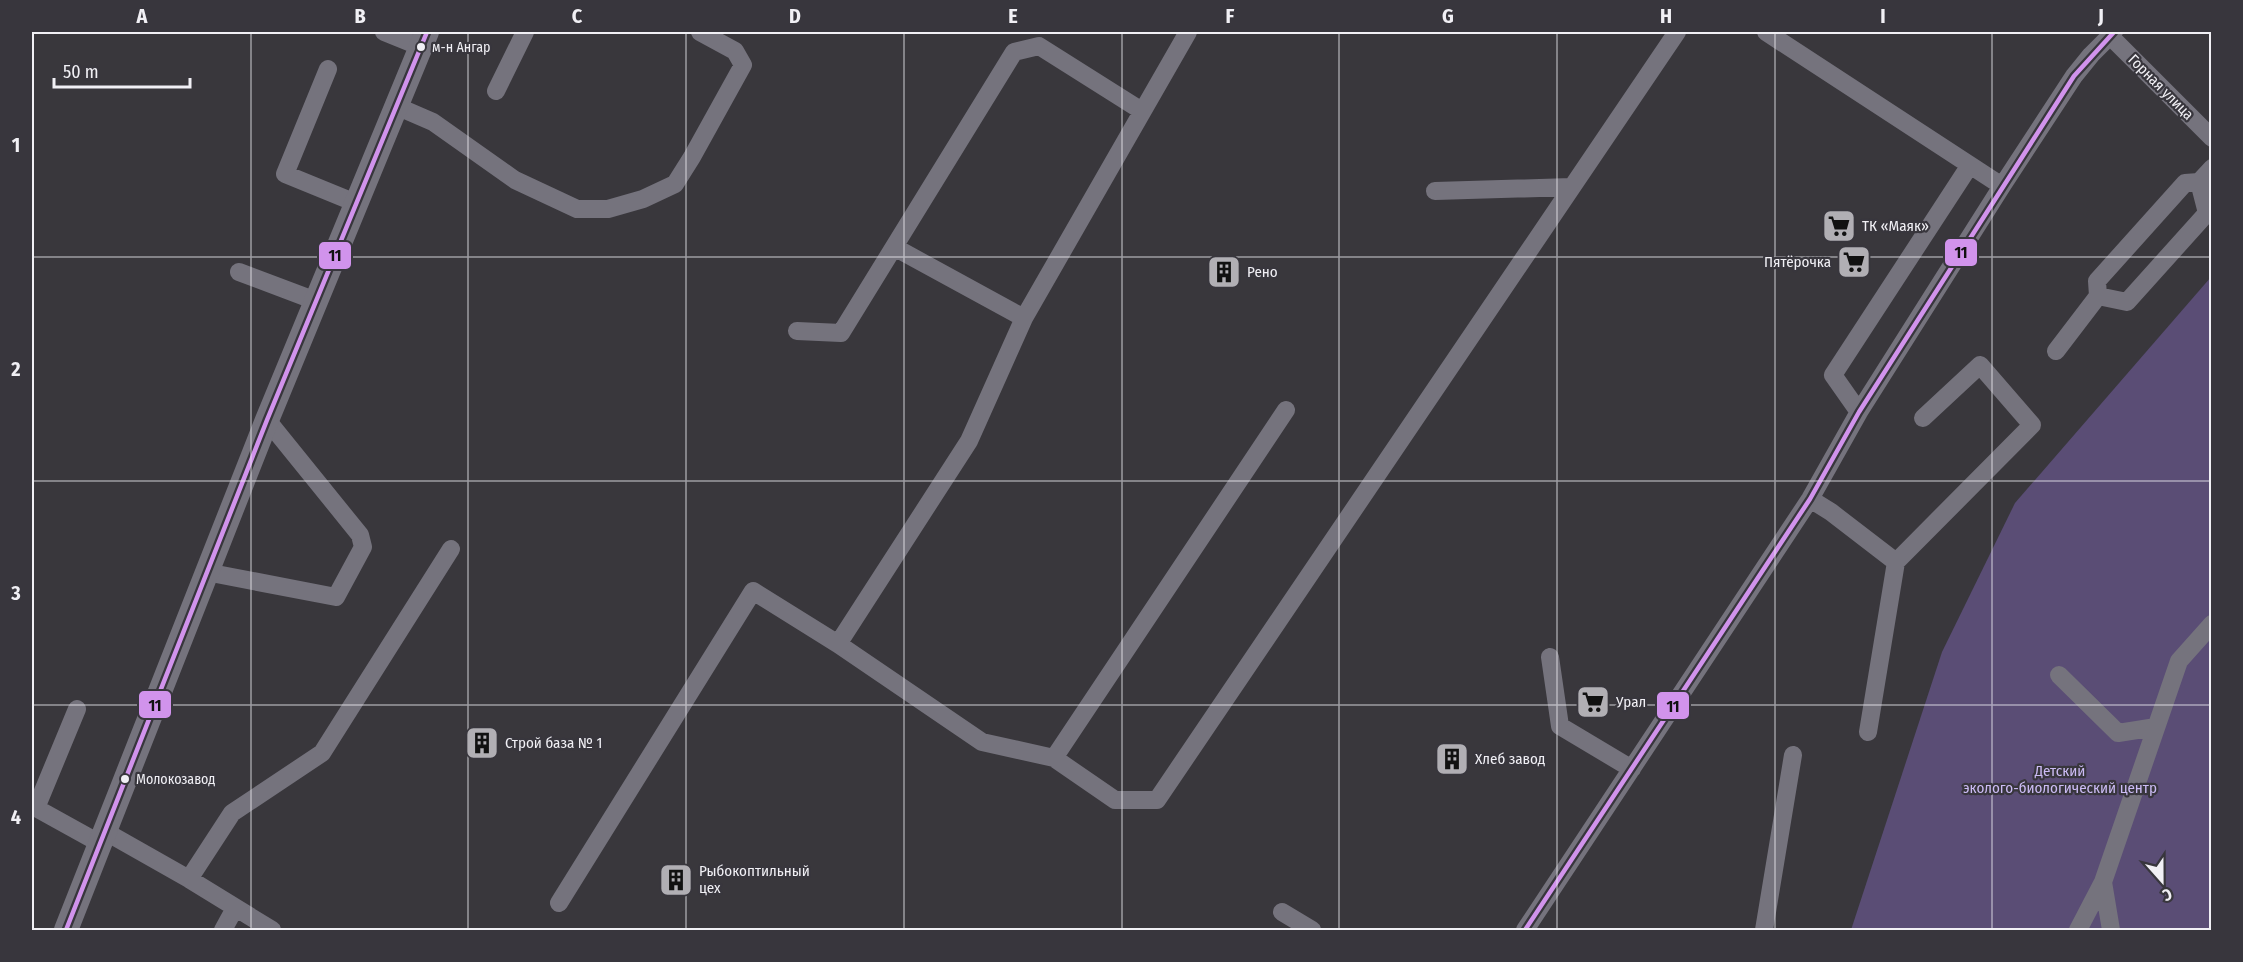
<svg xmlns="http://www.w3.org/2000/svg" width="2243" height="962" viewBox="0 0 2243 962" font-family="'Fira Sans Condensed',sans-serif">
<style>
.green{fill:#5a4d75}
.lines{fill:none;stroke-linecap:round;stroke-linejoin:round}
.minor{stroke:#75737d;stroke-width:18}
.major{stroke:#75737d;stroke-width:24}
.bus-1-casing{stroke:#38363d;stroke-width:9}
.bus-1{stroke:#d193ec;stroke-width:4.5}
.grid{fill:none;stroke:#f1f0f5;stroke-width:1.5;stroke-opacity:0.55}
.bus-dot{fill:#f1f0f5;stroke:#38363d;stroke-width:2}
.labels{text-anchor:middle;stroke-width:4.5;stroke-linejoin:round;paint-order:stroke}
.bus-label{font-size:14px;fill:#f1f0f5;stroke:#38363d;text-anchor:start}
.street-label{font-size:15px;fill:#f1f0f5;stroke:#38363d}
.poi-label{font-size:15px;fill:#f1f0f5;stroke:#38363d;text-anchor:start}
.park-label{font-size:15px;fill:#ccbcf5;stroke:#38363d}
.line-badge{stroke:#38363d;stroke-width:2}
.pale-badge-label{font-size:16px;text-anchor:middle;font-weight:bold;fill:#111}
.neatline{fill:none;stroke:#f1f0f5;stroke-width:2}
.grid-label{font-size:20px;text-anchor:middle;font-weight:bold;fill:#f1f0f5}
</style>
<rect width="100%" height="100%" fill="#39373c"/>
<path class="green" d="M 2211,277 L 2211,930 L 1851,930 L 1942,652 L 2015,503 Z"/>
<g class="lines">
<path class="minor" d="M 384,32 L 421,47
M 1766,32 L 2002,186
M 2110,36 L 2212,138
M 328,69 L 285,174 L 356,203
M 496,91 L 525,32
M 396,106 L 433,122 L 515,180 L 577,209 L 608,209 L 643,199 L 675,184 L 692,157 L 743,65 L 735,51 L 700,32
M 1435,191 L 1571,187
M 894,247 L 1024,318
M 239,272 L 316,301
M 2098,296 L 2127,302 L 2207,213 L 2199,182
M 797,331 L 841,333 L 1014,52 L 1039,46 L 1142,111
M 2056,351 L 2098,296 L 2097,281 L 2185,183 L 2199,182 L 2212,168
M 1859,412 L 1833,375 L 1970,165
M 1810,499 L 1831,512 L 1896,562
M 206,572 L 336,597 L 363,547 L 360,535 L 267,420
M 838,644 L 969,441 L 1024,318 L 1188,32
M 1550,657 L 1560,726 L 1632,769
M 2059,675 L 2118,733 L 2156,727
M 77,709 L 36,808 L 101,844
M 1868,732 L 1896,562 L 2032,425 L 1980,365 L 1923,418
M 1054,758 L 1115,800 L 1157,800 L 1677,32
M 106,832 L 189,879 L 272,930
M 189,879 L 232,813 L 322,753 L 451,549
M 559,903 L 753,591 L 838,644 L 982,742 L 1054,758 L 1286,410
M 1282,912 L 1312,930
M 223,930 L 235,908
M 1525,930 L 1810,499 L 1859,412 L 2002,186 L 2074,76 L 2091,55 L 2114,32
M 1764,930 L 1793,755
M 2078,930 L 2103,882
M 2111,930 L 2103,882 L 2179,661 L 2212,624"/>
<path class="major" d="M 66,930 L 267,420 L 427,32"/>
<g class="bus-1-casing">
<path id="bus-1" d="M 66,930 L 267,420 L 427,32
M 1525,930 L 1810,499 L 1859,412 L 2074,76 L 2114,32"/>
</g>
<use href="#bus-1" class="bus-1"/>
</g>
<path class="grid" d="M 251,32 L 251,930M 468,32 L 468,930M 686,32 L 686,930M 904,32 L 904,930M 1122,32 L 1122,930M 1339,32 L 1339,930M 1557,32 L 1557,930M 1775,32 L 1775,930M 1992,32 L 1992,930M 32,257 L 2212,257M 32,481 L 2212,481M 32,705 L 2212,705"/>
<defs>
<g id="supermarket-square" transform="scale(1.725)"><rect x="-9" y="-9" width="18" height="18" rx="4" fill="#b1afb4" stroke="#38363d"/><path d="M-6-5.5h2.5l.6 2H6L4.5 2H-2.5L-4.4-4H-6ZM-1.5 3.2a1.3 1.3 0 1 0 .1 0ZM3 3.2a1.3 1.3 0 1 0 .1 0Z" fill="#111"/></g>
<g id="building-square" transform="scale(1.725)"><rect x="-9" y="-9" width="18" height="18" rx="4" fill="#b1afb4" stroke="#38363d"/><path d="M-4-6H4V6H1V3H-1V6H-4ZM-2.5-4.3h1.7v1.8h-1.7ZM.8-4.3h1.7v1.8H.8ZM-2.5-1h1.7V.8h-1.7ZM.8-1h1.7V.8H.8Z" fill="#111"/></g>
</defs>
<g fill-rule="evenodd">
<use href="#supermarket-square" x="1839" y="226"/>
<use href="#supermarket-square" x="1854" y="262"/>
<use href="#building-square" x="1224" y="272"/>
<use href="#supermarket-square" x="1593" y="702"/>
<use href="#building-square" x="482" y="743"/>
<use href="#building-square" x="1452" y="759"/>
<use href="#building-square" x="676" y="880"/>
</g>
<g class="bus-dot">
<circle cx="421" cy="47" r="5"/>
<circle cx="125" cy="779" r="5"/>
</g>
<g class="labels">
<g class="bus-label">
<text x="432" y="52">м-н Ангар</text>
<text x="136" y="784">Молокозавод</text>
</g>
<g class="street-label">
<text transform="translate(2161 87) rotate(45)" y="5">Горная улица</text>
</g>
<g class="poi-label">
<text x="1862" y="231">ТК «Маяк»</text>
<text x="1831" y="267" text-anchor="end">Пятёрочка</text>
<text x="1247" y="277">Рено</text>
<text x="1616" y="707">Урал</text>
<text x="505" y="748">Строй база № 1</text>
<text x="1475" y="764">Хлеб завод</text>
<text x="699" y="876">Рыбокоптильный<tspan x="699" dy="17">цех</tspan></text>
</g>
<g class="park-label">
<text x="2060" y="776">Детский<tspan x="2060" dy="17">эколого-биологический центр</tspan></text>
</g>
</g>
<g class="line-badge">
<rect x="1944" y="238" width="34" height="29" rx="6" fill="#d193ec"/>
<rect x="318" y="241" width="34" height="29" rx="6" fill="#d193ec"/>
<rect x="138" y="690" width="34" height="29" rx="6" fill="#d193ec"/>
<rect x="1656" y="691" width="34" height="29" rx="6" fill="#d193ec"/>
</g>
<g class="pale-badge-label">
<text x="1961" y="258">11</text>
<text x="335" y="261">11</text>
<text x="155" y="711">11</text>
<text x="1673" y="712">11</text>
</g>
<rect width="2243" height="962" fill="none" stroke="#38363d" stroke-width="66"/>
<g transform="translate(2162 881) rotate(159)" stroke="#38363d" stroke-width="4.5" paint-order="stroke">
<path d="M0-4.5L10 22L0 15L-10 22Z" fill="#f1f0f5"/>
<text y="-9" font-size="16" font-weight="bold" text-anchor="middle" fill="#f1f0f5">С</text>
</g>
<path d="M54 78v9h136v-9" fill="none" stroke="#f1f0f5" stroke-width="3"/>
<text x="63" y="78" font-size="18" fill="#f1f0f5" stroke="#38363d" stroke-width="4.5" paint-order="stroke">50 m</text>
<rect x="33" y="33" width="2177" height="896" class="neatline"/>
<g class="grid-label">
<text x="142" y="23">A</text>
<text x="360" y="23">B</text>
<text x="577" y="23">C</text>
<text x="795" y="23">D</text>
<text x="1013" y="23">E</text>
<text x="1230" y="23">F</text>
<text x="1448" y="23">G</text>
<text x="1666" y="23">H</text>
<text x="1883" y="23">I</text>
<text x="2101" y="23">J</text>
<text x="16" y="152">1</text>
<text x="16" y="376">2</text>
<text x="16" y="600">3</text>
<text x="16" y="824">4</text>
</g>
</svg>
